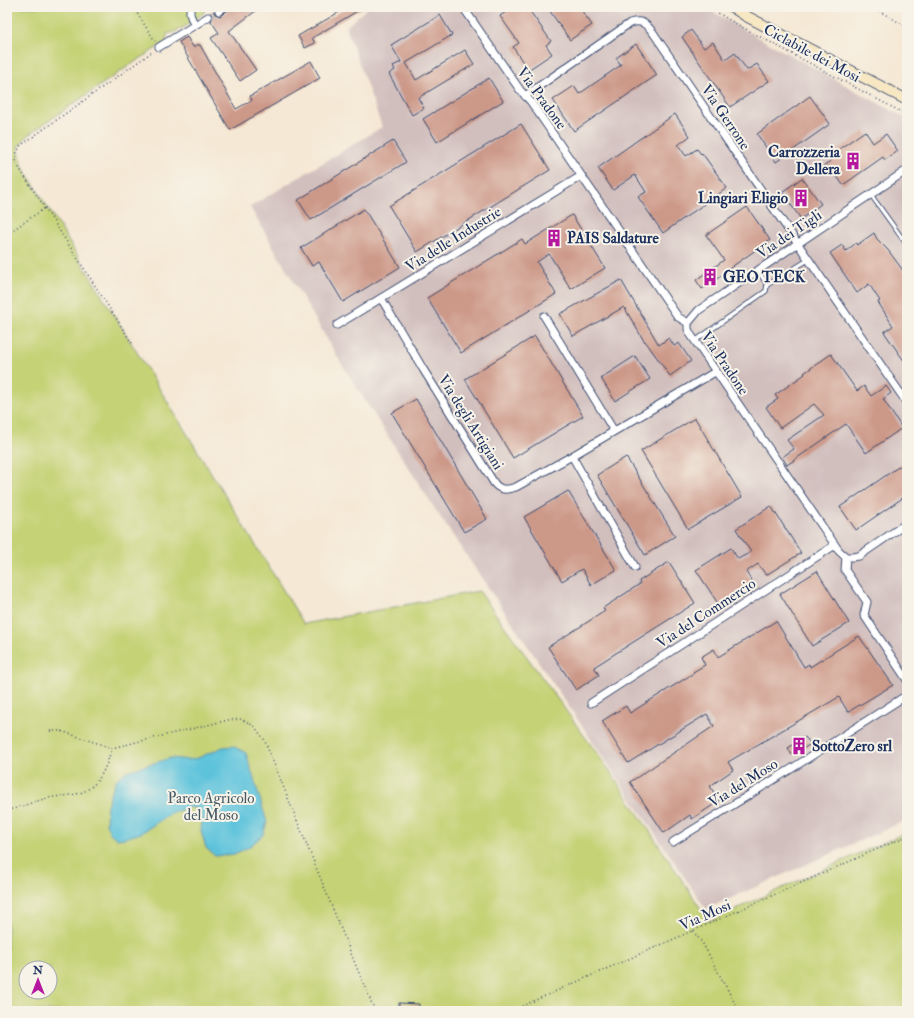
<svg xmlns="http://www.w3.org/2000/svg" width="914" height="1018" viewBox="0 0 914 1018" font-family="'IM FELL Double Pica',serif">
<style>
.industrial{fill:#d1bfbe}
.green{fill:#c5d274;stroke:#708069;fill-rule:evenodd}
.water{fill:#5dc3db;stroke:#3c799c}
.building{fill:#cc9888}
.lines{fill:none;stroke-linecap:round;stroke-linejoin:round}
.street-tunnel{stroke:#c9c3bc;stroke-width:7;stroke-dasharray:7 3.5;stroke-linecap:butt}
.lane-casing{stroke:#3c4b70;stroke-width:5.5}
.street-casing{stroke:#3c4b70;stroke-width:9}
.secondary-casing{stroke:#3c4b70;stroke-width:12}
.path{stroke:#3c4b70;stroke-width:1.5;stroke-dasharray:1 3;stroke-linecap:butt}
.lane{stroke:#fff;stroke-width:3.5}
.street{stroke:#fff;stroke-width:7}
.secondary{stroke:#f7e8c3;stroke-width:10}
.labels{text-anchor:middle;stroke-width:4;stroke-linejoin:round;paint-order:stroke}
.street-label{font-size:15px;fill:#1b2f5e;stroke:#f7f3e8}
.poi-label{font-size:15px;font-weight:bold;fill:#1b2f5e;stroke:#f7f3e8;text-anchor:start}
.park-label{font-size:15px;fill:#465864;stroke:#f7f3e8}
</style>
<rect width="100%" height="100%" fill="#f7f3e8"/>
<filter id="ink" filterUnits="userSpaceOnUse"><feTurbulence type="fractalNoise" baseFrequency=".025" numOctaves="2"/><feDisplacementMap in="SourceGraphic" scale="8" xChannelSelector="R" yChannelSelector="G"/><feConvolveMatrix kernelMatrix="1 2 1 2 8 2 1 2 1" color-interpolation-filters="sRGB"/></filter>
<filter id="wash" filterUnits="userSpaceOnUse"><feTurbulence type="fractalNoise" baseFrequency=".012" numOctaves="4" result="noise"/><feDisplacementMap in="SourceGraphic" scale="16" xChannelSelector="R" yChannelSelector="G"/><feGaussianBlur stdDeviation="0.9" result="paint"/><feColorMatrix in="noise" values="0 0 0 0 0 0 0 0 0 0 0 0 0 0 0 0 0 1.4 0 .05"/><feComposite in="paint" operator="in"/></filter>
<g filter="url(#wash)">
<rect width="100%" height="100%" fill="#f5e8d4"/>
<path class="industrial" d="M 368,7 L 705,7 L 732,23 L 907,119 L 907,820 L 706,909 L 439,515 L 341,363 L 250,207 L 382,127 L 346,27 Z"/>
<path class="green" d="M 7,7 L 207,7 L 204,10 L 205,12 C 193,21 182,31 167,34 L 166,42 L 130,65 L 28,135 L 18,147 L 23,167 L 304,624 L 479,591 L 612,774 L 709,921 L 907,832 L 907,1011 L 7,1011 ZM 26,968 L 50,968 L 50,992 L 26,992 Z"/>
<path class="water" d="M 233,746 L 246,753 L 267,822 L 263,835 L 249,847 L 234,854 L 215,856 L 206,848 L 201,831 L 202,820 L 199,809 L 190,807 L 171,813 L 155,824 L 141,833 L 125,838 L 117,839 L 110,833 L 106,823 L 107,806 L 111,792 L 117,779 L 127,771 L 171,758 L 189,760 L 198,758 L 223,747 Z"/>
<g id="blocks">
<path class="building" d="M 232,7 L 261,7 L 229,31 L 256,70 L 240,81 L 211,38 L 219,33 L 211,21 L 213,17 L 211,13 L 214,11 L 215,14 L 220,16 Z
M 348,7 L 364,7 L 312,38 L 315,43 L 305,48 L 298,36 Z
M 513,7 L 527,7 L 551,41 L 546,45 L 552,54 L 528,70 L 513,47 L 519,43 L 500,16 Z
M 547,7 L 579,7 L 592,25 L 570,40 Z
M 440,15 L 452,35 L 406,63 L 416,80 L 465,50 L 474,64 L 418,98 L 424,108 L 412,115 L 389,74 L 395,70 L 393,66 L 401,62 L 391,45 Z
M 691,30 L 704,48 L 713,42 L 725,60 L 735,53 L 747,70 L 757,64 L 769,81 L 730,107 L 682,37 Z
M 187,37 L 193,47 L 197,45 L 200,45 L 236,109 L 252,100 L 250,96 L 311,61 L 320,78 L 230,130 L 179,42 Z
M 636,44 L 657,75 L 574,131 L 553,100 L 574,86 L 579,94 L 621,65 L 616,58 Z
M 489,78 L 503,101 L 437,142 L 423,119 Z
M 810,96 L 830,124 L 776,162 L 757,134 Z
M 675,114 L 690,136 L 678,145 L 686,156 L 697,149 L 701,154 L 702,153 L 727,188 L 663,233 L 638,197 L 646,192 L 635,175 L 613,190 L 598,168 Z
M 521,124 L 550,170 L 417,252 L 389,206 Z
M 865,131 L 873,143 L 886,134 L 898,151 L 885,160 L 883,157 L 843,185 L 833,171 L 828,173 L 823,166 L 832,160 L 829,156 Z
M 393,141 L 406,162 L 311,220 L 298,200 Z
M 802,178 L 821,204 L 801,219 L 782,192 Z
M 747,207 L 770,240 L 723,273 L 724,274 L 702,289 L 696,280 L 724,260 L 706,235 Z
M 364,209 L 400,267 L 343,302 L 319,262 L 312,266 L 301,248 Z
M 572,215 L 605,268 L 571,289 L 549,254 L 537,262 L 556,294 L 461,353 L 427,298 L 522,239 L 525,244 Z
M 874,233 L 877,239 L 888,250 L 907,276 L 907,365 L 884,332 L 893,326 L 878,302 L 880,301 L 869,284 L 857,293 L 830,253 L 842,245 L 846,251 L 856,243 L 857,245 Z
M 621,280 L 659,345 L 669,338 L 674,346 L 679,343 L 691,361 L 670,376 L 645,341 L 644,341 L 624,307 L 573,336 L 560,314 Z
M 535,336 L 583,416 L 513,458 L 465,379 Z
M 831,354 L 857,391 L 864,386 L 871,396 L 886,386 L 891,393 L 883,399 L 902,428 L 866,453 L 846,424 L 787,465 L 782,457 L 794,449 L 787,440 L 824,415 L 814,404 L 780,428 L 766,407 L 778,399 L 775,395 L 805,374 L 804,373 Z
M 635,356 L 650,379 L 615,401 L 601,378 Z
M 416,399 L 487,519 L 464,532 L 392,413 Z
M 695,418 L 742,497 L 688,529 L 641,451 Z
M 626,457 L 675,536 L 645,555 L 597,475 Z
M 907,461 L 907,495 L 856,530 L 840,507 Z
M 568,491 L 616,570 L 591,585 L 582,569 L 562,581 L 524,517 Z
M 771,506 L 801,553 L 766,575 L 758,564 L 746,572 L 753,583 L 719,605 L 696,570 L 731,548 L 738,559 L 751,552 L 736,529 Z
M 669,562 L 695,603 L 594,667 L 599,675 L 576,690 L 548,647 L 605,611 L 603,608 L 640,584 L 639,581 Z
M 817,571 L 849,623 L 812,646 L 780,594 Z
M 776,621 L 804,667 L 809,664 L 810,667 L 859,636 L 893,685 L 848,712 L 839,697 L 728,762 L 733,770 L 710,786 L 719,801 L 692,819 L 690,815 L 664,833 L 630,782 L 714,726 L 707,714 L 628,763 L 602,721 L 626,706 L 630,713 L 694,673 L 693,672 L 705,665 L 701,657 L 714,649 L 718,657 Z
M 805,737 L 811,744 L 792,755 L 788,748 Z
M 399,1003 L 419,1004 L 419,1011 L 399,1011 Z"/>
</g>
</g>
<g filter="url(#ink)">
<use href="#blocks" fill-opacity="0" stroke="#3c4b70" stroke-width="1"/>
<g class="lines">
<path class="street-tunnel" d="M 208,17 L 219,11"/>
<g class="lane-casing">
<path id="lane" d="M 871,195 L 907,245
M 758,270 L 767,285
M 695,341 L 766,291 L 767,285 L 808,260"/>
</g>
<g class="street-casing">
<path id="street" d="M 463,7 L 520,90 L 531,102 L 678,317 L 688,323 L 688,329 L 691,335 L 835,545 L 839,551 L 846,557 L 845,570 L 867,602 L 864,615 L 907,680
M 219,11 L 223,8
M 195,25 L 208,17
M 159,47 L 195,25 C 192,19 188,14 191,7
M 525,96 L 630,23 C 641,20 644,22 652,31 L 907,403
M 381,298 L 423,369 L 494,483 C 500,491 507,490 516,487 L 572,456 L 715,372
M 544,316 L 614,431
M 688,323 L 699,310 L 907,170
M 337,325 L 581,176
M 572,456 L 635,567
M 846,557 L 852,557 L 859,556 L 907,523
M 591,703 L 835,545
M 673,842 L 791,769 L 907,695"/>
</g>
<g class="secondary-casing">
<path id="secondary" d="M 732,7 L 746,16 L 907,100"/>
</g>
<path class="path" d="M 133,7 L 155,41
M 708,7 L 738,25 L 907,115
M 872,7 L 907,27
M 7,234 L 45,208
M 132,343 L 16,163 L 16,154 L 20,146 L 152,52
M 50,731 L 61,731 L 112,748 L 228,720 L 241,719 L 254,726 L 264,739 L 354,961 L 375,1011
M 7,810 C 21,808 34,801 48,798 C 57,796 67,796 76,794 C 99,789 106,767 112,748
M 693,931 L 703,944 L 739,1011
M 511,1011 L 907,836"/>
<use href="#lane" class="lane"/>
<use href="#street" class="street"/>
<use href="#secondary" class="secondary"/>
</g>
</g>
<defs>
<g id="building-bare" transform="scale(1.38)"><path d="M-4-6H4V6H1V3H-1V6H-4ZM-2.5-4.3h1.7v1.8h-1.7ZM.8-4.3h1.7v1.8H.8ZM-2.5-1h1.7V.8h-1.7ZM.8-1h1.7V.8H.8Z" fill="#b5179e" stroke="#f7f3e8" stroke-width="2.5" paint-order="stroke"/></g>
</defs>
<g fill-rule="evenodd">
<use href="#building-bare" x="853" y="161"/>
<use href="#building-bare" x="801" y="198"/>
<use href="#building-bare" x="554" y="238"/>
<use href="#building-bare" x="710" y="277"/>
<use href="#building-bare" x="799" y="746"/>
</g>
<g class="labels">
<g class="street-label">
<text transform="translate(812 53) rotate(28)" y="5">Ciclabile dei Mosi</text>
<text transform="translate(542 98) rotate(54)" y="5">Via Pradone</text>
<text transform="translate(726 117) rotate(56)" y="5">Via Gerrone</text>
<text transform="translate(789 234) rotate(-34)" y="5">Via dei Tigli</text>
<text transform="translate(453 239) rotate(-32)" y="5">Via delle Industrie</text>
<text transform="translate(725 363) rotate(56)" y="5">Via Pradone</text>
<text transform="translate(471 422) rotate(58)" y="5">Via degli Artigiani</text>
<text transform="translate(706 613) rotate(-33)" y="5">Via del Commercio</text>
<text transform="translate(743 783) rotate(-32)" y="5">Via del Moso</text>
<text transform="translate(705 915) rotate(-24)" y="5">Via Mosi</text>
</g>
<g class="poi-label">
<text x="840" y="157" text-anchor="end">Carrozzeria<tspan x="840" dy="17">Dellera</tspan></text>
<text x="788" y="203" text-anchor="end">Lingiari Eligio</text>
<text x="567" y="243">PAIS Saldature</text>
<text x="723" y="282">GEO TECK</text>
<text x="812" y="751">SottoZero srl</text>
</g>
<g class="park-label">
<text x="211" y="803">Parco Agricolo<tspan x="211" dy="17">del Moso</tspan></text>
</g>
</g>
<rect width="914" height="1018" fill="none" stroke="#f7f3e8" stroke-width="24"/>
<g transform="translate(38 980)"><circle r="19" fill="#f7f3e8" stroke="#9fa5b1"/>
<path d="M0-3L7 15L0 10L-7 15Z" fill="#b5179e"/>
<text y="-6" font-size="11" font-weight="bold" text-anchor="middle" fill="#1b2f5e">N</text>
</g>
</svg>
